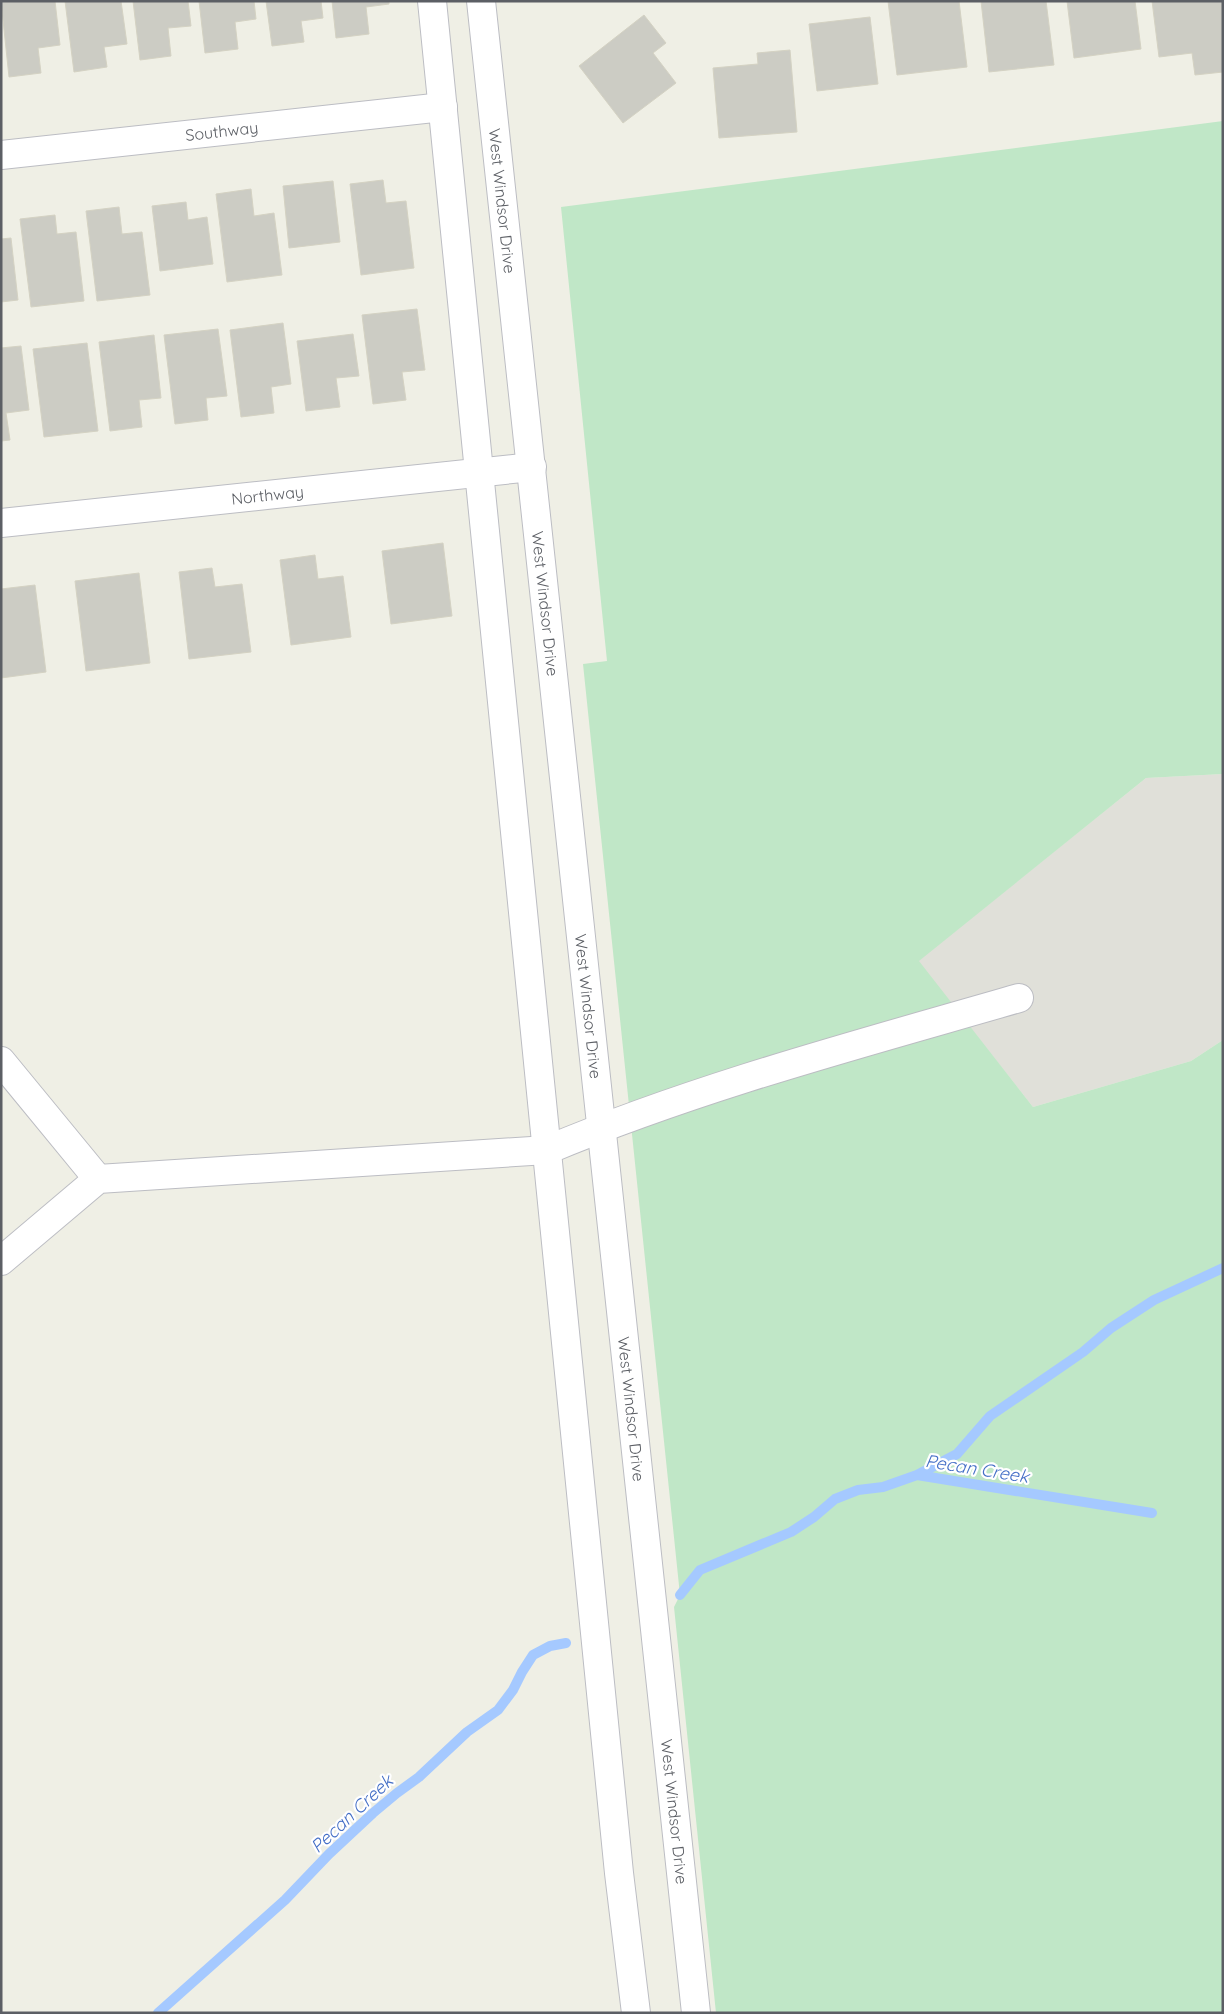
<svg xmlns="http://www.w3.org/2000/svg" width="1224" height="2014" viewBox="0 0 1224 2014" font-family="Quicksand,sans-serif">
<style>
.industrial{fill:#e0e0d9}
.green{fill:#c0e7c7}
.lines{fill:none;stroke-linecap:round;stroke-linejoin:round}
.stream{stroke:#a5c9ff;stroke-width:10}
.building{fill:#ccccc4;stroke:#d4d2c3}
.minor-casing{stroke:#bcbdc3;stroke-width:30}
.minor{stroke:#fff;stroke-width:28}
.labels{text-anchor:middle;stroke-width:4.5;stroke-linejoin:round;paint-order:stroke}
.street-label{font-size:16px;fill:#5c5f65;stroke:#fff}
.water-label{font-size:18px;font-style:italic;fill:#436ec6;stroke:#fff}
</style>
<rect width="100%" height="100%" fill="#efefe5"/>
<path class="industrial" d="M 1223,774 L 1223,1040 L 1191,1061 L 1033,1107 L 918,961 L 1146,778 Z"/>
<path class="green" d="M 1223,121 L 1223,774 L 1146,778 L 919,961 L 1033,1107 L 1191,1061 L 1223,1040 L 1223,2013 L 716,2013 L 674,1607 L 680,1595 L 583,664 L 607,661 L 561,207 Z"/>
<g class="lines">
<path class="stream" d="M 917,1475 L 957,1454 L 990,1416 L 1083,1352 L 1111,1328 L 1154,1300 L 1223,1268
M 680,1595 L 700,1570 L 791,1532 L 814,1517 L 835,1499 L 858,1490 L 883,1487 L 917,1475 L 1152,1513
M 158,2013 L 285,1900 L 329,1854 L 373,1813 L 397,1793 L 419,1777 L 467,1732 L 498,1710 L 513,1690 L 522,1672 L 533,1655 L 550,1646 L 566,1643"/>
</g>
<path class="building" d="M 1,1 L 55,1 L 60,45 L 38,48 L 41,73 L 9,77 Z
M 65,1 L 121,1 L 127,44 L 104,47 L 107,67 L 74,72 Z
M 133,1 L 188,1 L 191,26 L 168,28 L 171,56 L 140,60 Z
M 199,1 L 254,1 L 256,19 L 235,22 L 238,49 L 205,53 Z
M 266,1 L 321,1 L 323,18 L 301,21 L 304,42 L 272,46 Z
M 332,1 L 389,1 L 389,4 L 366,7 L 369,34 L 336,38 Z
M 888,1 L 959,1 L 967,67 L 897,75 Z
M 981,1 L 1046,1 L 1054,65 L 989,72 Z
M 1067,1 L 1135,1 L 1141,49 L 1074,58 Z
M 1152,1 L 1223,1 L 1223,72 L 1195,75 L 1192,53 L 1159,57 Z
M 644,15 L 666,43 L 653,53 L 676,83 L 623,123 L 579,66 Z
M 870,17 L 878,84 L 817,91 L 809,24 Z
M 790,50 L 797,132 L 719,138 L 713,68 L 758,64 L 757,53 Z
M 383,180 L 386,203 L 406,201 L 414,268 L 361,275 L 350,184 Z
M 333,181 L 340,242 L 289,248 L 283,186 Z
M 251,189 L 254,216 L 274,213 L 282,275 L 227,282 L 216,194 Z
M 186,202 L 188,220 L 207,217 L 213,264 L 160,271 L 152,206 Z
M 119,207 L 122,234 L 142,232 L 150,295 L 97,301 L 86,211 Z
M 55,215 L 57,234 L 76,232 L 84,301 L 31,307 L 20,219 Z
M 11,238 L 18,300 L 1,302 L 1,239 Z
M 417,309 L 425,370 L 402,372 L 406,400 L 373,404 L 362,315 Z
M 283,323 L 291,384 L 271,387 L 274,413 L 241,417 L 230,330 Z
M 218,329 L 227,396 L 206,398 L 208,420 L 175,424 L 164,335 Z
M 353,334 L 359,376 L 336,378 L 340,407 L 306,411 L 297,341 Z
M 154,335 L 161,398 L 139,400 L 142,427 L 110,431 L 99,342 Z
M 87,343 L 98,431 L 44,437 L 33,349 Z
M 21,346 L 29,410 L 6,413 L 10,440 L 1,441 L 1,348 Z
M 443,543 L 452,616 L 391,624 L 382,551 Z
M 315,555 L 318,579 L 343,576 L 351,637 L 291,645 L 280,560 Z
M 212,568 L 215,587 L 242,584 L 251,652 L 189,659 L 179,572 Z
M 139,573 L 150,663 L 86,671 L 75,581 Z
M 35,585 L 46,672 L 1,678 L 1,589 Z"/>
<g class="lines">
<g class="minor-casing">
<g id="minor">
<path d="M 432,1 L 619,1873 L 636,2013"/>
<path id="s1" d="M 481,1 L 696,2013"/>
<path id="s2" d="M 1,155 L 443,107"/>
<path id="s3" d="M 1,523 L 532,467"/>
<path d="M 1,1061 L 98,1179"/>
<path d="M 1,1261 L 98,1179 L 547,1150 C 700,1086 860,1044 1019,998"/>
</g>
</g>
<use href="#minor" class="minor"/>
</g>
<g class="labels">
<g class="street-label">
<text dy="6" stroke="none"><textPath href="#s2" startOffset="222">Southway</textPath></text>
<text dy="6" stroke="none"><textPath href="#s1" startOffset="201">West Windsor Drive</textPath></text>
<text dy="6" stroke="none"><textPath href="#s3" startOffset="268">Northway</textPath></text>
<text dy="6" stroke="none"><textPath href="#s1" startOffset="606">West Windsor Drive</textPath></text>
<text dy="6" stroke="none"><textPath href="#s1" startOffset="1011">West Windsor Drive</textPath></text>
<text dy="6" stroke="none"><textPath href="#s1" startOffset="1416">West Windsor Drive</textPath></text>
<text dy="6" stroke="none"><textPath href="#s1" startOffset="1821">West Windsor Drive</textPath></text>
</g>
<g class="water-label">
<text transform="translate(977 1469) rotate(9)" y="6">Pecan Creek</text>
<text transform="translate(352 1814) rotate(-43)" y="6">Pecan Creek</text>
</g>
</g>
<rect width="1224" height="2014" fill="none" stroke="#5c5f65" stroke-width="5"/>
</svg>
